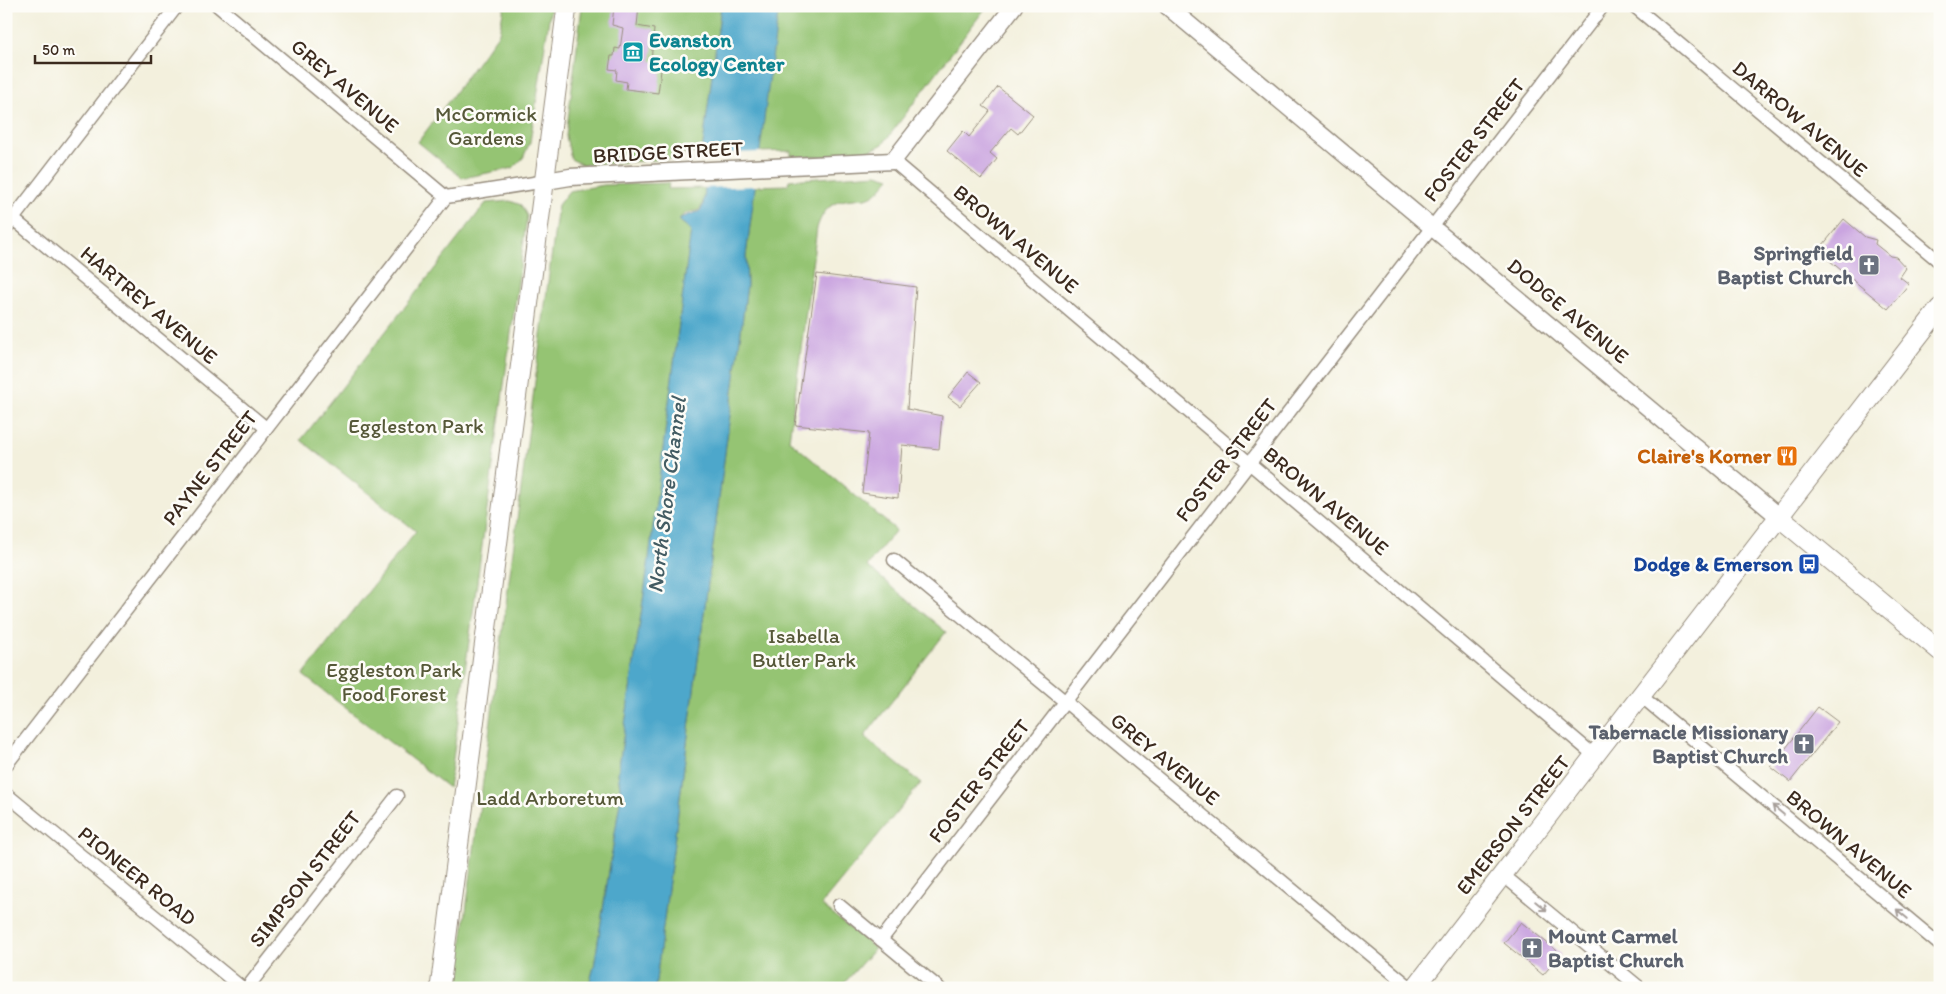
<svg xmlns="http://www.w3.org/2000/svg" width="1946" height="994" viewBox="0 0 1946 994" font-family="Itim,sans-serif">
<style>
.green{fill:#95c473;stroke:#687748}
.water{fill:#4ea7cb;stroke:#446874}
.pier{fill:#f3f0dd}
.building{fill:#caa5e0}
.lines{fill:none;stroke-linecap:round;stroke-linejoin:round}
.minor-casing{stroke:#978d7e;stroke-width:15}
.tertiary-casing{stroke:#978d7e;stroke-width:19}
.secondary-casing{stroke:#978d7e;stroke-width:21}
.minor{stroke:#fff;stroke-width:12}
.tertiary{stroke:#fff;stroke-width:16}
.secondary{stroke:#fff;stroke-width:19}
.oneway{stroke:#a79f9a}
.labels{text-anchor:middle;stroke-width:5;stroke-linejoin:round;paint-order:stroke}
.culture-label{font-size:21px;font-weight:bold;fill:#0d838f;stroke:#fdfcf7;text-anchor:start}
.street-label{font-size:21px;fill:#3b2a1e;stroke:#fdfcf7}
.park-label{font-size:21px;fill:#565838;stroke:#fdfcf7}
.worship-label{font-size:21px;font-weight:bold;fill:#5b616d;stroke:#fdfcf7;text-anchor:end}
.food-label{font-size:21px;font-weight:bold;fill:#c56008;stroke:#fdfcf7;text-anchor:end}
.transit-label{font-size:21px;font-weight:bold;fill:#164399;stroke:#fdfcf7;text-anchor:end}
.water-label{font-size:22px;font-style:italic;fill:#435c63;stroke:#fdfcf7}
</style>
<rect width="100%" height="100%" fill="#fdfcf7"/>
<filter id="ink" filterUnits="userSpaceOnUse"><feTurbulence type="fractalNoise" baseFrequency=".02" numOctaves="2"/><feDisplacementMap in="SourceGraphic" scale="10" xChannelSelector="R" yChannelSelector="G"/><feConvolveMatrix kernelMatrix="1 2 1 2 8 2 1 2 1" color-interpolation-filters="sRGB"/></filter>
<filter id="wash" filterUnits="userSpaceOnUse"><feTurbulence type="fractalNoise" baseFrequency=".0096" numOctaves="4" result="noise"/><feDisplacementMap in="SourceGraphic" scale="20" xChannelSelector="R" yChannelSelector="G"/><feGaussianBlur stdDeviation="1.12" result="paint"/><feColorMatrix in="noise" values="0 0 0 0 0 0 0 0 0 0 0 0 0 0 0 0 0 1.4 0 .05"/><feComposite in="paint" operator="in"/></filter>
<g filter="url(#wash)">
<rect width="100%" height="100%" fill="#f3f0dd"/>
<path class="green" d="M 504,6 L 551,6 L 530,142 L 523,158 L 513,168 L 462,178 L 418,142 L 499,33 Z
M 582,6 L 721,6 L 702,153 L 672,154 L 671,159 L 583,165 L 571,159 L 566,136 Z
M 779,6 L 987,6 L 883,144 C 858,160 820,155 791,157 L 791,151 L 759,152 Z
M 877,174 L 890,178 C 884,184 878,194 869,197 C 865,199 858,198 854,199 C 833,200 823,209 817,228 L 789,440 L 896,530 L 867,566 L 946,632 L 864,737 L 921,783 L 821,905 L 875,948 L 840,988 L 655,988 L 747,285 L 746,256 L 755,186 L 788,185 L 789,180 Z
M 669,183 L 668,189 L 705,188 C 702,223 696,203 680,218 L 680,221 L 691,230 L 648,566 L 618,773 L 621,795 L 594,967 L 588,988 L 456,988 L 558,205 L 569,191 L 604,185 Z
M 510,201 L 521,205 L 527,216 L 449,788 L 303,675 L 416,531 L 301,440 L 486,203 Z"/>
<path class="water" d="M 721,6 L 779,6 L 746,256 L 747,285 L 655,988 L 588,988 L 594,967 L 621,795 L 618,773 L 648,566 L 691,230 L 680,221 L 680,218 L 700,211 L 703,206 L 705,188 L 702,153 Z"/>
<path class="pier" d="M 762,152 L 758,186 L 702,188 L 699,154 Z"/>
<g id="blocks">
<path class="building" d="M 614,6 L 639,6 L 637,26 L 654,29 L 651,61 L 662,63 L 658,93 L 626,89 L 627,82 L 616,80 L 617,70 L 609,69 L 611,56 L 614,56 L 615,48 L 620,49 L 623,28 L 612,25 Z
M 998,87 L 1033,115 L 1018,134 L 1011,128 L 990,153 L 997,159 L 981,179 L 947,151 L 963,131 L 969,137 L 990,111 L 983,106 Z
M 1844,219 L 1865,237 L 1876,240 L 1875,244 L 1890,256 L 1896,257 L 1906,268 L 1900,277 L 1909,284 L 1888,309 L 1818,251 Z
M 817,274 L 916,287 L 907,409 L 942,416 L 939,449 L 902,445 L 898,498 L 862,493 L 869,433 L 795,425 Z
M 968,372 L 981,382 L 960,406 L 948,397 Z
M 1818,707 L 1838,722 L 1790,782 L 1771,767 Z
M 1521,922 L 1561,954 L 1543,975 L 1504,943 Z"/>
</g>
</g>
<g filter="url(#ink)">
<use href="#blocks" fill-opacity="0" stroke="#978d7e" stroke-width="1"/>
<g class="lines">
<g class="minor-casing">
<path id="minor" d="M 218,6 L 446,197
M 1634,6 L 1940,262
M 893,161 L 1595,756
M 446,197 L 546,181
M 6,213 L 266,428
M 6,228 L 177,6
M 894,560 L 1411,988
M 1641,696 L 1940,945
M 6,765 L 446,197
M 6,794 L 242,988
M 1503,875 L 1640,988
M 839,905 L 939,988
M 881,940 L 1603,6
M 247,988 L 397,796"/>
</g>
<g class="tertiary-casing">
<path id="tertiary" d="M 1167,6 L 1779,517
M 546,181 L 570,177 L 893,161 L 1014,6"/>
</g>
<g class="secondary-casing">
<path id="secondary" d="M 1779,517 L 1940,651
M 440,988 L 567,6
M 1415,988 L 1940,308"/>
</g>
<use href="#minor" class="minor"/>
<use href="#tertiary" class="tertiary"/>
<use href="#secondary" class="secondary"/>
</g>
<defs><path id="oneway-shaft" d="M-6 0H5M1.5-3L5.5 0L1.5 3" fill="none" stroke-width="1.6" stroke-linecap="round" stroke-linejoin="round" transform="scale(1.25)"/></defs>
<g class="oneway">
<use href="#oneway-shaft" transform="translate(1778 810) rotate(-140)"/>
<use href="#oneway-shaft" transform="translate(1541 906) rotate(39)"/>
<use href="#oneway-shaft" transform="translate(1902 914) rotate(-140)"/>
</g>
</g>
<defs>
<g id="museum-square" transform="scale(1.125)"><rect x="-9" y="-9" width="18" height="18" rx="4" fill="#0f9aa8" stroke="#fdfcf7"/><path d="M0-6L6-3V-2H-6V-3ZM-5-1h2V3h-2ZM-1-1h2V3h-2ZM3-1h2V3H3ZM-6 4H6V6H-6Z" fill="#fff"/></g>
<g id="church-square" transform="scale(1.125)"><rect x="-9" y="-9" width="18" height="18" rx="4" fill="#6b7280" stroke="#fdfcf7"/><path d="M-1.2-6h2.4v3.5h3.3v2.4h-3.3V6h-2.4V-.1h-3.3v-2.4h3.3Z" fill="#fff"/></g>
<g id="restaurant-square" transform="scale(1.125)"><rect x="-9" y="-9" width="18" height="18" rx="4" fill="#e8710a" stroke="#fdfcf7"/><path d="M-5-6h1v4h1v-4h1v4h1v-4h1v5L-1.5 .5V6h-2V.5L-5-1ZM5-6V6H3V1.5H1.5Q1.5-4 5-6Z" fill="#fff"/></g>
<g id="bus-square" transform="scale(1.125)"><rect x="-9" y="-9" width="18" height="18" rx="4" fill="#1a4fb4" stroke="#fdfcf7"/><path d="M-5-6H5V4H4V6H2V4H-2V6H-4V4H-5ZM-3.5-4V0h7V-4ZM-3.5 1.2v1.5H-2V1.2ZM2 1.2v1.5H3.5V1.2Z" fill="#fff"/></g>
</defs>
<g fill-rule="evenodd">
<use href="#museum-square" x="633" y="52"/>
<use href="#church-square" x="1869" y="265"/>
<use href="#restaurant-square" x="1787" y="456"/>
<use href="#bus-square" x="1809" y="564"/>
<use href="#church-square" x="1804" y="744"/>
<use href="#church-square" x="1532" y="948"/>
</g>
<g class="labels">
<g class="culture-label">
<text x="649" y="47">Evanston<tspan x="649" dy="24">Ecology Center</tspan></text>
</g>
<g class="street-label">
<text transform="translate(345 86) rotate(40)" y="7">GREY AVENUE</text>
<text transform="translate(1800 119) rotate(40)" y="7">DARROW AVENUE</text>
<text transform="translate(1474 140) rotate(-52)" y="7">FOSTER STREET</text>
<text transform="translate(668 152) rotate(-3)" y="7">BRIDGE STREET</text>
<text transform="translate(1016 239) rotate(40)" y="7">BROWN AVENUE</text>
<text transform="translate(149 305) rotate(40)" y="7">HARTREY AVENUE</text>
<text transform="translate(1568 311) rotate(40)" y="7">DODGE AVENUE</text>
<text transform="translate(1226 460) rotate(-52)" y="7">FOSTER STREET</text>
<text transform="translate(210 468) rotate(-52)" y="7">PAYNE STREET</text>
<text transform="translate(1326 501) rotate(40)" y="7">BROWN AVENUE</text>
<text transform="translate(1165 759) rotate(39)" y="7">GREY AVENUE</text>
<text transform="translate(979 781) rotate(-52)" y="7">FOSTER STREET</text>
<text transform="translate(1513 825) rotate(-52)" y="7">EMERSON STREET</text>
<text transform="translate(1849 844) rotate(40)" y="7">BROWN AVENUE</text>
<text transform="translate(137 876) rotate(39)" y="7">PIONEER ROAD</text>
<text transform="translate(305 879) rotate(-52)" y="7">SIMPSON STREET</text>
</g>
<g class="park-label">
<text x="486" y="121">McCormick<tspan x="486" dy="24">Gardens</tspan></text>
<text x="416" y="433">Eggleston Park</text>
<text x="804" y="643">Isabella<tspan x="804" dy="24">Butler Park</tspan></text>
<text x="394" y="677">Eggleston Park<tspan x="394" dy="24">Food Forest</tspan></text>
<text x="550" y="805">Ladd Arboretum</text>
</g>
<g class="worship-label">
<text x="1853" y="260">Springfield<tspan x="1853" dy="24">Baptist Church</tspan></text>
<text x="1788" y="739">Tabernacle Missionary<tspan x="1788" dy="24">Baptist Church</tspan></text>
<text x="1548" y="943" text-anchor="start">Mount Carmel<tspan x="1548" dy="24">Baptist Church</tspan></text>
</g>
<g class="food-label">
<text x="1771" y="463">Claire's Korner</text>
</g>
<g class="transit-label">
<text x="1793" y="571">Dodge &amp; Emerson</text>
</g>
<g class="water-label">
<text transform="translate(666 495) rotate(-83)" y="8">North Shore Channel</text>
</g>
</g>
<rect width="1946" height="994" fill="none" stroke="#fdfcf7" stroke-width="25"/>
<path d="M35 55v8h116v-8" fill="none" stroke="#3b2a1e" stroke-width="2.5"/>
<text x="42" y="55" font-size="15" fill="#3b2a1e" stroke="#fdfcf7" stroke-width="4" paint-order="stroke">50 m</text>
</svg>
